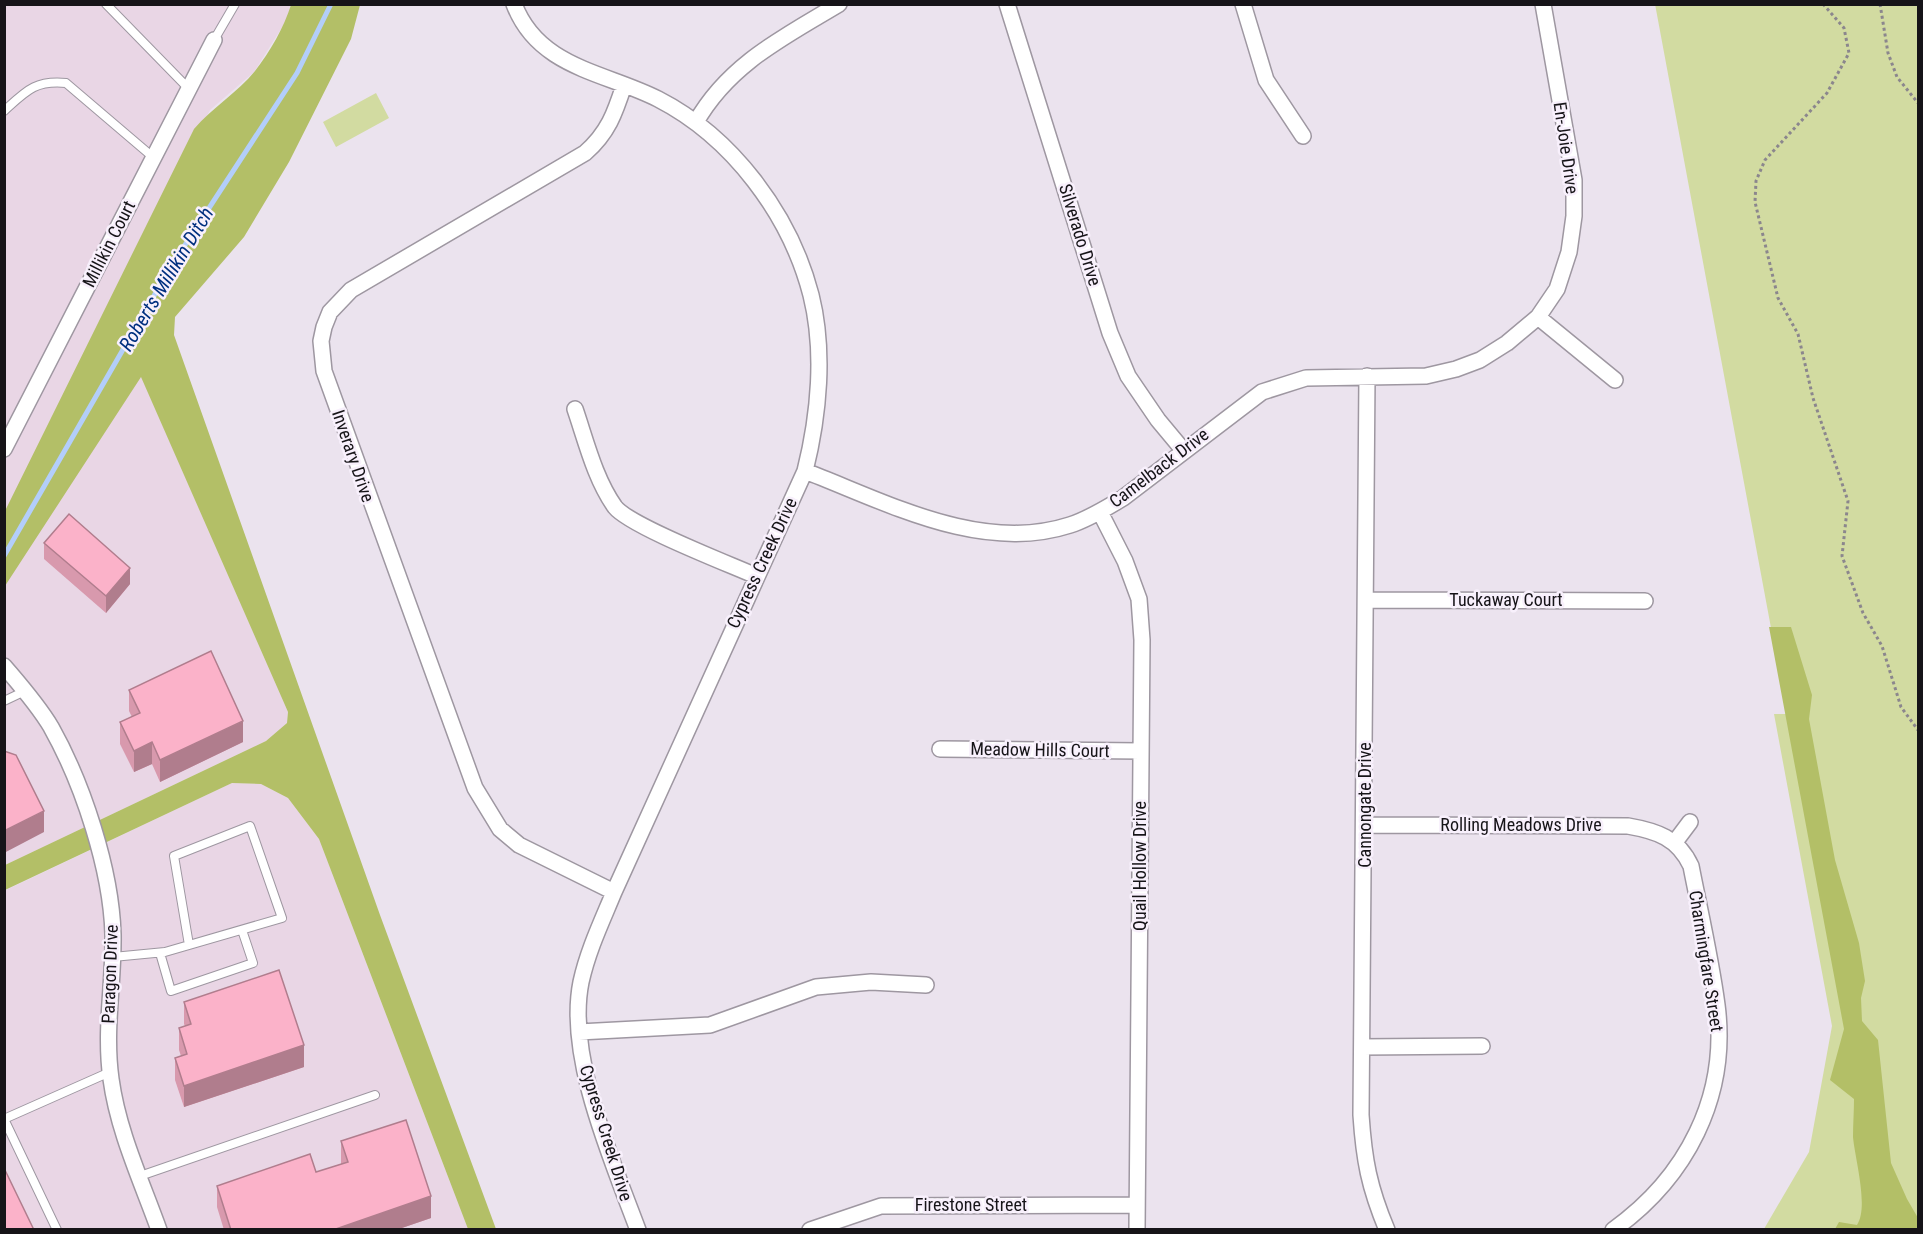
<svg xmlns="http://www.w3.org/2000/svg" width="1923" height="1234" viewBox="0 0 1923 1234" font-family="'Roboto Condensed',sans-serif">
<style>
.commercial{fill:#e9d6e5}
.green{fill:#d2dba1}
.forest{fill:#b3bf67}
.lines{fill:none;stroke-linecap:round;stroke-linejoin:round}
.stream{stroke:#b3cefa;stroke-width:5}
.lane-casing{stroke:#9e97a1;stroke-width:10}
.street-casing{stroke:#9e97a1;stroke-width:18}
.path{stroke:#8b868d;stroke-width:3;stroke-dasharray:3 3;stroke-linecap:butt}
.lane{stroke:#fff;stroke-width:8}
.street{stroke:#fff;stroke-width:15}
.wall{fill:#d899ad}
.shaded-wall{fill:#b07d8d}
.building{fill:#fbb2c9;stroke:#b07d8d;stroke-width:1.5}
.labels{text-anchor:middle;stroke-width:5;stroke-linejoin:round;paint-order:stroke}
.street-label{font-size:18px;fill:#161418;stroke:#f8f0fc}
.water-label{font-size:20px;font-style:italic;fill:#002f7f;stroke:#f8f0fc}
</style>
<rect width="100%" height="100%" fill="#ebe3ee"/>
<path class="commercial" d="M 5,5 L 291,5 L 286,21 L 254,72 L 210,110 L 5,513 Z
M 141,376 L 288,712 L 287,723 L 266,741 L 5,865 L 4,586 Z
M 232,783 L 261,784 L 288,798 L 319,839 L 468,1229 L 5,1229 L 4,891 Z"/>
<path class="green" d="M 1655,4 L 1918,5 L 1918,1229 L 1764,1229 L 1809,1152 L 1832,1026 L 1774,714 L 1787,714 Z
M 376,93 L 389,118 L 336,147 L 323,122 Z"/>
<path class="forest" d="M 291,5 L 360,5 L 351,39 L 289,162 L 244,237 L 175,317 L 174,335 L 380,915 L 496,1229 L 468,1229 L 319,839 L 288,798 L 261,784 L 232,783 L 5,890 L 5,865 L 266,741 L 287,723 L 288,712 L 141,377 L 5,586 L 4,513 L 194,129 C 212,108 238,92 255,71 C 270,52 284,27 291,5 Z
M 1769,627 L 1791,627 L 1812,695 L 1809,719 L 1835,860 L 1859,943 L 1865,981 L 1861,998 L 1862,1021 L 1878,1040 L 1891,1163 L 1907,1199 L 1918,1218 L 1918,1229 L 1835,1229 L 1839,1222 L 1857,1225 C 1869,1207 1855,1159 1853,1137 C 1853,1124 1854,1111 1854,1099 L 1830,1080 L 1844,1029 Z"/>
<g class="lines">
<path class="stream" d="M 4,556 L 170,268 L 297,73 L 331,4"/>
<g class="lane-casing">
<path id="lane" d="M 106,4 L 189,89
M 214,40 L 235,4
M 4,111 C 26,91 35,80 66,83 L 154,158
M 4,701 L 25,691
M 160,953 L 171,991 L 253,963 L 242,930
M 113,957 L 165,952 L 282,918 L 250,826 L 174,856 L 189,945
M 140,1176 L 375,1095
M 57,1230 L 4,1119 L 110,1072"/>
</g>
<g class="street-casing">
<path id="street" d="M 514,4 C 538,68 605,72 658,99 C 732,137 790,214 811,295 C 825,351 819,415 805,471 L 614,892 C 602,921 588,950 581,982 C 566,1056 612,1160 638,1230
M 1007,4 L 1110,333 L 1128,376 L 1158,420 L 1183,450
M 1243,4 L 1266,80 L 1303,136
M 696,122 C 729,64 784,37 839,4
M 1538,317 L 1615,380
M 1367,376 L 1361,1115 C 1364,1160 1369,1187 1387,1230
M 575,409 C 586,441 595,479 615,507 C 630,526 729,564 756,576
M 4,449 L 214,40
M 805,471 C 886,502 981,554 1070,525 C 1089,519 1106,508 1123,498 L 1262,392 L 1306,378 L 1426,376 L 1456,369 L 1480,360 L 1507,343 L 1538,317 L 1557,289 L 1569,252 L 1574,216 L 1574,180 L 1543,4
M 1100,512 L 1125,561 L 1139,599 L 1142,640 L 1137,1230
M 1366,600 L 1645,601
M 4,666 C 21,686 38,705 51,727 C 83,784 111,869 113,934 C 114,983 104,1029 111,1079 C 118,1131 141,1180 159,1230
M 940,749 L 1141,751
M 1364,825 L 1628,826 C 1657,831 1678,838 1691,866 C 1700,912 1711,959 1717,1005 C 1729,1097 1686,1178 1613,1230
M 1675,842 L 1690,822
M 614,892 L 519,845 L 500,829 L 475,788 L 324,371 L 321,341 L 324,327 L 330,312 L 351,290 L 585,153 C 608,133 615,113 624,85
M 579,1032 L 710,1025 L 816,987 L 871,982 L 926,985
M 1362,1047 L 1482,1046
M 810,1230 L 881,1206 L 1137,1205"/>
</g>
<path class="path" d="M 1823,4 L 1844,28 L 1849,53 L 1827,93 L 1765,160 L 1756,181 L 1755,202 L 1778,298 L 1798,334 L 1813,398 L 1848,501 L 1842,556 L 1863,613 L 1882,646 L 1901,707 L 1918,730
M 1880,4 L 1888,53 L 1897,77 L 1918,103"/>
<use href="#lane" class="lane"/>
<use href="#street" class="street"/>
</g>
<path class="wall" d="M 44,543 L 130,584 L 106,613 L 44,559 Z
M 129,690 L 243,742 L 160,782 L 152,764 L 134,772 L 120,744 L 120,722 L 132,717 L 129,711 Z
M 184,1002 L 304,1067 L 184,1107 L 175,1080 L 175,1058 L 181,1056 L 179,1050 L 179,1028 L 185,1026 L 184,1024 Z
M 341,1141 L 431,1218 L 396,1230 L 224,1230 L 217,1207 L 217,1186 L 316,1172 L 341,1164 Z"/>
<path class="shaded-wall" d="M 130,568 L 130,584 L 106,613 L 106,596 Z
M 243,721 L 243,742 L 160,782 L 160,760 Z
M 152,742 L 152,764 L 134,772 L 134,751 Z
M 44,811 L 44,832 L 4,853 L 4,831 Z
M 304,1045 L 304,1067 L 184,1107 L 184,1086 Z
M 431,1196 L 431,1218 L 396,1230 L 333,1230 Z"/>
<path class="building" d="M 69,514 L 130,568 L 106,596 L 44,543 Z
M 211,651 L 243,721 L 160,760 L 152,742 L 134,751 L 120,722 L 140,713 L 129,690 Z
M 4,751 L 16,755 L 44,811 L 4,831 Z
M 279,970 L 304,1045 L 184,1086 L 175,1058 L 187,1054 L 179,1028 L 191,1024 L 184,1002 Z
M 406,1120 L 431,1196 L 333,1230 L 231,1230 L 217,1186 L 310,1154 L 316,1172 L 348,1162 L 341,1141 Z
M 4,1168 L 34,1230 L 4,1230 Z"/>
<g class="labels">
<g class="street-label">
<text transform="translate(1566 148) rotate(82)" y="6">En-Joie Drive</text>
<text transform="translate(1080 235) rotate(73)" y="6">Silverado Drive</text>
<text transform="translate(109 244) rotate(-63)" y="6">Millikin Court</text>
<text transform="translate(353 456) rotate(71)" y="6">Inverary Drive</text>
<text transform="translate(1159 468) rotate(-37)" y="6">Camelback Drive</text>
<text transform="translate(762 563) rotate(-65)" y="6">Cypress Creek Drive</text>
<text x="1506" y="606">Tuckaway Court</text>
<text transform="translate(1040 750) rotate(1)" y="6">Meadow Hills Court</text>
<text transform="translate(1365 805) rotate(-90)" y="6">Cannongate Drive</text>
<text x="1521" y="831">Rolling Meadows Drive</text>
<text transform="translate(1140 866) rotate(-90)" y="6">Quail Hollow Drive</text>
<text transform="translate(1706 961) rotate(81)" y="6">Charmingfare Street</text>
<text transform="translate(110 974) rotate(-88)" y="6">Paragon Drive</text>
<text transform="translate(606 1133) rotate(73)" y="6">Cypress Creek Drive</text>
<text x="971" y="1211">Firestone Street</text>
</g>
<g class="water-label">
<text transform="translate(166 279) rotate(-59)" y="7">Roberts Millikin Ditch</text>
</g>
</g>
<rect width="1923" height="1234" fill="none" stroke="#161418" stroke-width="12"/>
</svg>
